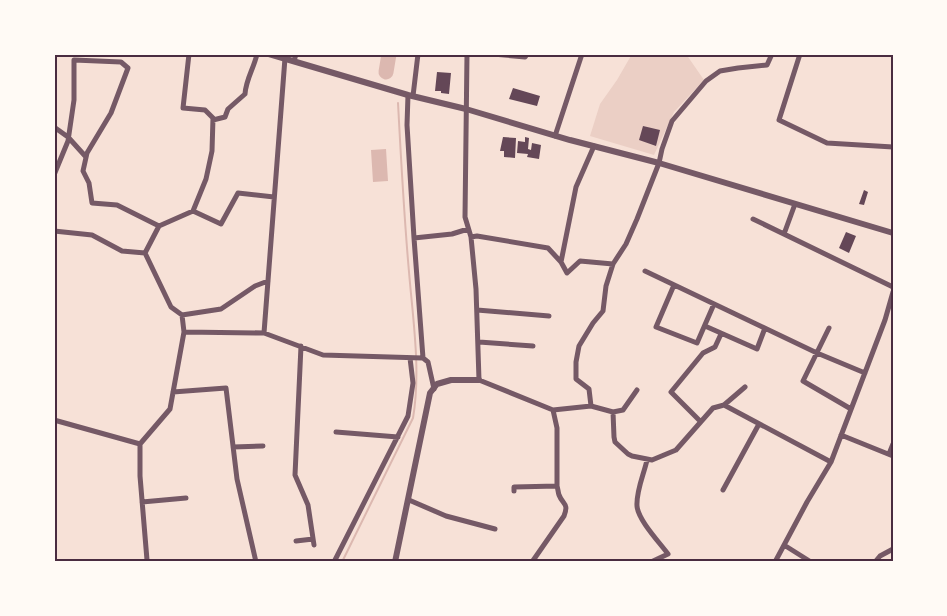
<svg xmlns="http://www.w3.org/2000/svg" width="947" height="616" viewBox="0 0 947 616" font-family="Jost,sans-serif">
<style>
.green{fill:#ebcfc5}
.water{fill:#dcb8b0}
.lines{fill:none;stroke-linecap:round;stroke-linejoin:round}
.stream{stroke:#dcb8b0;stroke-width:2}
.river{stroke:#dcb8b0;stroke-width:15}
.building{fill:#644757}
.minor{stroke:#755966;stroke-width:5}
.tertiary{stroke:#755966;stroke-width:6}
.neatline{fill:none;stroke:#4a2c40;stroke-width:2}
</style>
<rect width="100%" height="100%" fill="#f7e1d7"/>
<path class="green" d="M 632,54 L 686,54 L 704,80 L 674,112 L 654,155 L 590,136 L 600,104 L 617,80 Z"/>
<path class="water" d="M 386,149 L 388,181 L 373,182 L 371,150 Z"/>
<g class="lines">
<path class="stream" d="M 342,562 L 413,418 C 421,371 413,320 409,272 C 404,216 401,160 398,103"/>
<path class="river" d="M 386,72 L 389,54"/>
</g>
<path class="building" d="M 437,72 L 451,73 L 449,94 L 441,93 L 441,91 L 435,91 Z
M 513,88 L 540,96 L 537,106 L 509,99 Z
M 643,126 L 660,130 L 656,146 L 639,140 Z
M 503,137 L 516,138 L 515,158 L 504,157 L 504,151 L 500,151 Z
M 525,137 L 529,138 L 528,149 L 531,150 L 532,143 L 541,145 L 539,159 L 527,157 L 528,154 L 517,153 L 518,141 L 525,142 Z
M 864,190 L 868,192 L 864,205 L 859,204 Z
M 846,232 L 856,236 L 849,253 L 839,248 Z"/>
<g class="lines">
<path class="minor" d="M 467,54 L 465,217 L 471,237 L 476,289 L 479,380 L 553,410 L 591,406 L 613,412 L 614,437 L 615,442 L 628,454 L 632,456 L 652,460 L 676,450 L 713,408 L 724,405 L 831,462
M 493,54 L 525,57 L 527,54
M 800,54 L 779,120 L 827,143 L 893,147
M 294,61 L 296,54
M 408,95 L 407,125 L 414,238
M 413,96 L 418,54
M 213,120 L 225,117 L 228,109 L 245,94 C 246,79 254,68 257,54
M 54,127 L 68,137 L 86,157
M 555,136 L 582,54
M 54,175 L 68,141 L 74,100 L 74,60 L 121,62 L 128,68 L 111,113 L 87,153 L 83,171 L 89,183 L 92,203 L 117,205 L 159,226
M 193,211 L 221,224 L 238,193 L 274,197
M 753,219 L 893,287
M 54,231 L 92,235 L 122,251 L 145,253
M 784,234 L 795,204
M 471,237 L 477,236 L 548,248 L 561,262 L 567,273 L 580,261 L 613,264
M 561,262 L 576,187 L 594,146
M 645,271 L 817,353 L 865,373
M 674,285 L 656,327 L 697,343 L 714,304
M 477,310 L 549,316
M 182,315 L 221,309 L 255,286 L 268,281
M 705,326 L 757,349 L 765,328
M 829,328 L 803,381 L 851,409
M 184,332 L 264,333 L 323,355 L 423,358
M 264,333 L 285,58
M 479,342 L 533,346
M 301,346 L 295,475 L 308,505 L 314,545
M 434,389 L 428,362 L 423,358 L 414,238 L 452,234 L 468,229
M 173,392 L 226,388 L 237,479 L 256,562
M 724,405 L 745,387
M 591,406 L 589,389 L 576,379 L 576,362 L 579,346 L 593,323 L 603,311 L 606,286 L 613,264 L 626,244 L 637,219 L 659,163 L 662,149 L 672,121 L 706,81 L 720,71 L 738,68 L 767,65 L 772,54
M 613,412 L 623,410 L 637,390
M 54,420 L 140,444
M 700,421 L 671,392 L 703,353 L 715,347 L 721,334
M 336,432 L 398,437
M 841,435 L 893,456
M 233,447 L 263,446
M 889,454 L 893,444
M 647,460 C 644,474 636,491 637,506 C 638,520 660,543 668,554 L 651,562
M 723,490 L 759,424
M 514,491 L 514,487 L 557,486
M 409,500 L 446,516 L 495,529
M 142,502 L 186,498
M 296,541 L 313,539
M 784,545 L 811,562
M 146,562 L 147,560 L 140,476 L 140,444 L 170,409 L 184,332 L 182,315 L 171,307 L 145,253 L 159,226 L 193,211 L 206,179 L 212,151 L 213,118 L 205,110 L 183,108 L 189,54
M 334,562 L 408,416 L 413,383 L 410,358
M 532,562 L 564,516 C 569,503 563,505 559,495 C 558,492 558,489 557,486 L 557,428 L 553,410
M 775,562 L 807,502 L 831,462 L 885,320 L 893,292
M 875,562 L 880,556 L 893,549"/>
<path class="tertiary" d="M 269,54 L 408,95 L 466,109 L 570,140 L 659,163 L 893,233
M 395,562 L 430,393 L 437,384 L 451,380 L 479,380"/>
</g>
<rect width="947" height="616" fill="none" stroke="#fffaf5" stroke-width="111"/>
<rect x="56" y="56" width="836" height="504" class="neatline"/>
</svg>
